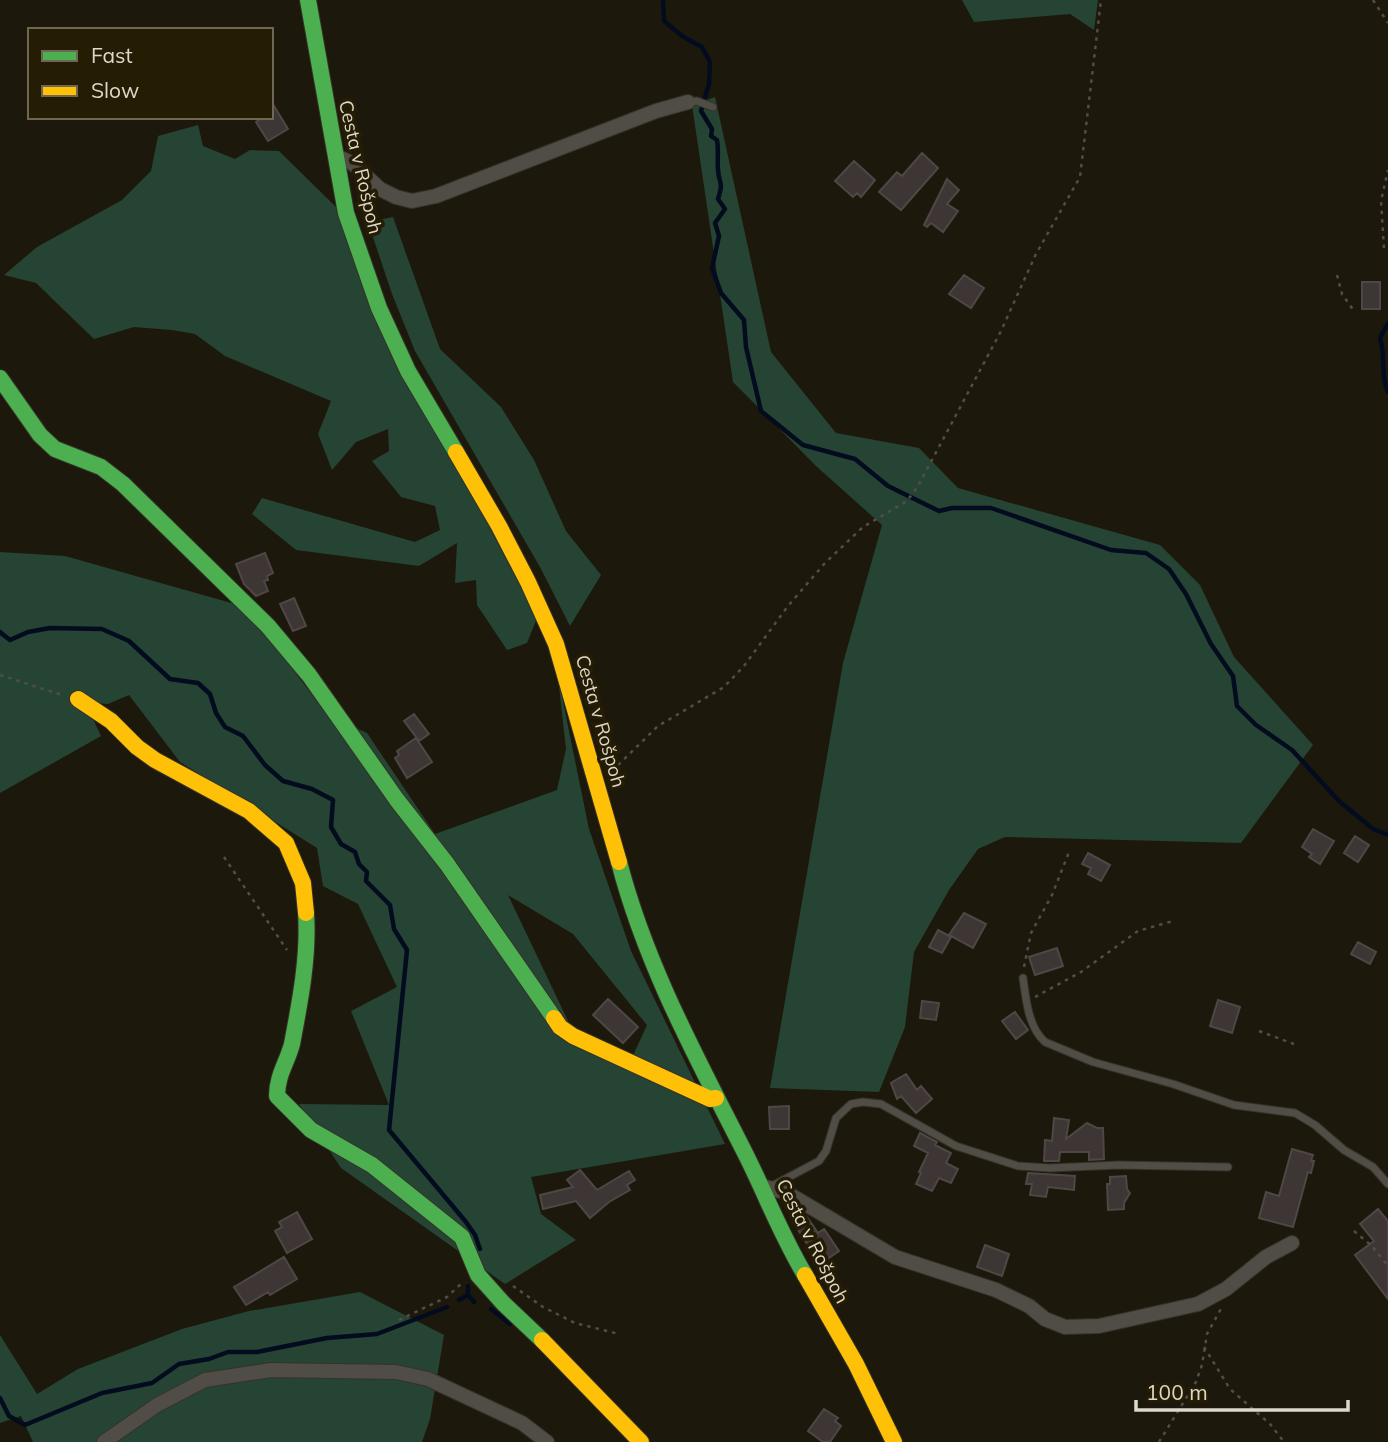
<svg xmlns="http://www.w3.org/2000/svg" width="1388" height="1442" viewBox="0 0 1388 1442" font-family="Mulish,sans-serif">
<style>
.forest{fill:#264433;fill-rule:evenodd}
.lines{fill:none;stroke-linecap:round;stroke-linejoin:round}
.stream{stroke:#030c1e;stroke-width:4.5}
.building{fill:#3e3635;stroke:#4e4745;stroke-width:2}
.lane-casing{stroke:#363228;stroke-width:9}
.street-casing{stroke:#363228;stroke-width:16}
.fast-casing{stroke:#363228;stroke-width:18}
.slow-casing{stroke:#363228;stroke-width:18}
.path{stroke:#514e48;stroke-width:2.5;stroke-dasharray:3.5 5;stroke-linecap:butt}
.lane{stroke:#504c46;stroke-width:7}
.street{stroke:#504c46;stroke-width:14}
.fast{stroke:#4caf50;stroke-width:16}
.slow{stroke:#ffc107;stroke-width:16}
.labels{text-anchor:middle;stroke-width:7;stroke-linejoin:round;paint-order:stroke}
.street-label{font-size:19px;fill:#ded8ca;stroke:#251c04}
</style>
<rect width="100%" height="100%" fill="#1d180c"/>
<path class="forest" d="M 962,0 L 1098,0 L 1094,30 L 1070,14 L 974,22 Z
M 715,97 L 771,352 L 836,433 L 919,448 L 958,488 L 1160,545 L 1200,585 L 1234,657 L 1313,745 L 1241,843 L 1005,837 L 978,849 L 949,890 L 914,952 L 905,1027 L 879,1092 L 770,1088 L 843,663 L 882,525 L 816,466 L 733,382 L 692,105 Z
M 198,125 L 203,146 L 235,159 L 250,150 L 279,151 L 336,207 L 461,473 L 537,618 L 527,643 L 507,650 L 477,605 L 476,580 L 455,583 L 457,543 L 419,566 L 296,550 L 252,514 L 262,498 L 415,542 L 440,530 L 435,506 L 401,497 L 372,461 L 389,451 L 388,429 L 356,442 L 332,470 L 318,434 L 331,401 L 225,356 L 195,334 L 172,330 L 134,327 L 94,339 L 36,283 L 4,275 L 37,247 L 122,200 L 151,171 L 158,136 Z
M 393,217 L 440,349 L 501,407 L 534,460 L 566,531 L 601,575 L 570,626 L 540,567 L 415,351 L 392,294 L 368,222 Z
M 0,552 L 65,556 L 242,606 L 286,660 L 327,715 L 367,733 L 435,834 L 557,790 L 566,749 L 558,677 L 589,829 L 631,951 L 725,1144 L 531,1177 L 541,1214 L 576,1240 L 505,1284 L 341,1168 L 299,1104 L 389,1105 L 351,1011 L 397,987 L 358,904 L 323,886 L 317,848 L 180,762 L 129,695 L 108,704 L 85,702 L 101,736 L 0,793 ZM 508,895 L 573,934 L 647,1025 L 630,1062 L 579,1044 Z
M 360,1292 L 444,1335 L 430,1419 L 422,1442 L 33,1442 L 21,1416 L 0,1423 L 0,1335 L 37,1394 L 78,1369 L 182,1329 L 249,1311 Z"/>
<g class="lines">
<path class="stream" d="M 663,0 L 664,21 L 682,36 L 702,47 L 710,62 L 709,84 L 701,111 L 712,129 L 711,136 L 717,140 C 719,152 717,158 718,170 C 719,185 724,180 718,199 L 725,209 L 715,223 L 719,236 L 712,268 L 721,293 L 744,320 L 746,347 L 761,411 L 803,445 L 855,459 L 888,486 L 939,511 L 952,508 L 991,508 L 1111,550 L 1146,553 L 1169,569 L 1186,594 L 1211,644 L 1233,676 L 1237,706 L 1256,725 L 1292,750 L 1339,801 L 1373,829 L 1388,835
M 1388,323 L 1380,338 C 1386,357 1380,374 1388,392
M 0,632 L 10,640 L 28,632 L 50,628 L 102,629 L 129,641 L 170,679 L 198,683 L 210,694 L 216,713 L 225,727 L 243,736 L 265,765 L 283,781 L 312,789 L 333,800 L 331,827 L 341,844 L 355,852 L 359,864 L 367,872 L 366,881 L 390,905 L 394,929 L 407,950 L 389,1130 L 466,1222 L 475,1235 L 480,1249
M 468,1286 L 468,1295 L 474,1302
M 459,1300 L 468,1295
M 491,1309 L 510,1324
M 0,1398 L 9,1416 L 25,1425 L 102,1393 L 152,1383 L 179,1364 L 209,1359 L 228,1352 L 257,1352 L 327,1338 L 377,1334 L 447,1307"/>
</g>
<path class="building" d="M 271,101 L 288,129 L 268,141 L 256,122 L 263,117 L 271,117 Z
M 922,153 L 938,168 L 901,210 L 879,192 L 897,172 L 902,176 Z
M 854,161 L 875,180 L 861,197 L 857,193 L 853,197 L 835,181 Z
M 947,179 L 959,190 L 947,204 L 958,211 L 943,232 L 931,223 L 927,227 L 924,225 Z
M 964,275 L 984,288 L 971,308 L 949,294 Z
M 1362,282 L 1380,282 L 1380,309 L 1362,309 Z
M 265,553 L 273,573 L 267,576 L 268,580 L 264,581 L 268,591 L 256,596 L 244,584 L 236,564 Z
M 294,598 L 306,626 L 293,631 L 280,604 Z
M 414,714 L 429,734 L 419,741 L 404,721 Z
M 416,738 L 432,762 L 407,778 L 395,758 L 399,755 L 397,751 Z
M 1313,829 L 1334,841 L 1320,864 L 1309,857 L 1312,854 L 1302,847 Z
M 1355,836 L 1369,845 L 1358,862 L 1344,853 Z
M 1088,853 L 1110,865 L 1101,881 L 1088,874 L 1091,868 L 1082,864 Z
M 964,913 L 986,924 L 973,948 L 949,935 Z
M 938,930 L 951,937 L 942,953 L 929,947 Z
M 1358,942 L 1376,952 L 1370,964 L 1351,954 Z
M 1057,948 L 1063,966 L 1035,975 L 1029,957 Z
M 608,999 L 638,1027 L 623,1043 L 593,1015 Z
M 1218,1000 L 1240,1007 L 1232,1033 L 1210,1026 Z
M 922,1001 L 939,1003 L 936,1020 L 920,1018 Z
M 1015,1012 L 1028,1030 L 1016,1039 L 1002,1021 Z
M 906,1074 L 917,1090 L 921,1086 L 932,1099 L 916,1113 L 901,1096 L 897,1099 L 891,1083 Z
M 789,1106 L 789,1129 L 770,1129 L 769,1107 Z
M 1054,1118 L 1069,1120 L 1066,1139 L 1087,1123 L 1097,1128 L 1103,1128 L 1104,1159 L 1089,1160 L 1089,1152 L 1060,1152 L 1059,1161 L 1044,1161 L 1045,1140 L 1052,1141 Z
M 920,1133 L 937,1142 L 935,1145 L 951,1153 L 946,1163 L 958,1169 L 951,1183 L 939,1178 L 932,1191 L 916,1184 L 921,1173 L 919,1172 L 928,1153 L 914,1146 Z
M 1292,1149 L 1313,1155 L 1311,1161 L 1314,1161 L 1311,1173 L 1308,1172 L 1293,1227 L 1259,1218 L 1266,1192 L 1279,1196 Z
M 580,1170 L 597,1190 L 629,1171 L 635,1180 L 627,1185 L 630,1190 L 609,1202 L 590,1218 L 576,1201 L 543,1209 L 540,1195 L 573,1187 L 567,1180 Z
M 1028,1173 L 1075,1176 L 1074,1190 L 1048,1187 L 1046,1197 L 1030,1195 L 1032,1184 L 1026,1184 Z
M 1126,1176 L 1127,1189 L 1130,1193 L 1124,1203 L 1124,1209 L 1108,1210 L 1107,1184 L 1110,1184 L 1110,1177 Z
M 1378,1209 L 1388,1221 L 1388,1299 L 1355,1255 L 1374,1241 L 1360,1224 Z
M 297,1212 L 312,1239 L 287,1253 L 275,1231 L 282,1227 L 279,1222 Z
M 807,1217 L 818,1233 L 824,1229 L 839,1251 L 820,1264 L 795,1225 Z
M 985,1245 L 1009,1254 L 1002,1276 L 977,1267 Z
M 284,1257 L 297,1279 L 270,1295 L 268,1292 L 246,1305 L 234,1287 Z
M 824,1409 L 838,1418 L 835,1421 L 841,1426 L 830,1442 L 823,1442 L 808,1431 Z"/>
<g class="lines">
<g class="lane-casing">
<path id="lane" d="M 688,102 L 697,101 L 713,107
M 1023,978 C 1026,999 1028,1027 1045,1042 L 1093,1062 L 1173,1084 L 1234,1105 L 1295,1113 L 1315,1125 L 1344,1150 L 1373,1167 L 1388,1184
M 770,1187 L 819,1161 L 826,1151 L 836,1118 L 851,1104 L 863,1102 L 881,1104 L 956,1146 L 1018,1166 L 1050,1168 L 1118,1165 L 1228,1167"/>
</g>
<g class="street-casing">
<path id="street" d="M 336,156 L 352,163 L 380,189 L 396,197 L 412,201 L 436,196 L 656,111 L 688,102
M 762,1186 L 787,1193 L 895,1257 L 996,1290 L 1029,1306 L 1045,1319 L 1065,1327 L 1099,1326 L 1198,1304 L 1226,1289 L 1266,1257 L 1292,1243
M 104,1442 L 157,1405 L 205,1380 L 271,1370 L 396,1372 L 428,1379 L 522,1423 L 547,1442"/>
</g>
<g class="fast-casing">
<path id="fast" d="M 308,0 L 346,213 L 379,308 L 408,371 L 456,452
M 0,378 L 40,435 L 55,449 L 101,467 L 123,484 L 268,626 L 309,675 L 397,800 L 447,864 L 554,1018
M 619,862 C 646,966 698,1060 746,1155 C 766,1195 782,1237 805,1275
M 306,913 C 309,956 300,1002 292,1044 C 287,1063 277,1075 277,1096 L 311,1130 L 372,1165 L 462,1237 L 478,1275 L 503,1303 L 542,1340"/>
</g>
<g class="slow-casing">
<path id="slow" d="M 456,452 L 499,526 L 528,582 L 556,644 L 619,862
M 78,699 L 111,721 L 137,747 L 155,760 L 249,811 L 286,843 L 303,883 L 306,913
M 554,1018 L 560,1027 L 573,1036 L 710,1099 L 716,1098
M 805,1275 L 856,1364 L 894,1442
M 542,1340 L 641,1442"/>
</g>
<path class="path" d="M 1373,0 L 1388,23
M 1384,248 L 1381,201 L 1388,170
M 1337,275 L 1342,294 L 1354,311
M 0,675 L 62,695
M 612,771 L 658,726 L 724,687 L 744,666 L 788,606 L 825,563 L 863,527 L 907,501 L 918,486 L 1000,333 L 1036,254 L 1080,177 L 1101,0
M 224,857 L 287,950
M 1024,967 L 1031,933 L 1052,895 L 1069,852
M 1035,997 L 1081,972 L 1138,931 L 1173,921
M 1259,1031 L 1294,1044
M 1354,1231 L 1372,1246 L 1388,1266
M 513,1286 L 543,1307 L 575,1323 L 619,1334
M 399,1320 L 447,1297 L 463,1282
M 1204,1347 L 1230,1389 L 1270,1424 L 1284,1442
M 1159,1442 L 1196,1382 L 1202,1365 L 1207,1334 L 1222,1307"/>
<use href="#lane" class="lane"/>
<use href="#street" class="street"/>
<use href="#fast" class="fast"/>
<use href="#slow" class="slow"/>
</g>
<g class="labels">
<g class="street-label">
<text transform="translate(361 167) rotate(77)" y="7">Cesta v Rošpoh</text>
<text transform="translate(601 721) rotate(74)" y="7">Cesta v Rošpoh</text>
<text transform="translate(813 1241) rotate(63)" y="7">Cesta v Rošpoh</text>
</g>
</g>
<rect x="28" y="28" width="245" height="91" fill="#251c04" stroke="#6f6753" stroke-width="2"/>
<rect x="42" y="51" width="35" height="10" fill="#4caf50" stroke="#6f6753" stroke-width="2"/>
<text x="91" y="63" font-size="21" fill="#ded8ca">Fast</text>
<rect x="42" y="86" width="35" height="10" fill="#ffc107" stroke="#6f6753" stroke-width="2"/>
<text x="91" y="98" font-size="21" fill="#ded8ca">Slow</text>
<path d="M1136 1400v10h212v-10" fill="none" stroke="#ded8ca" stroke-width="3.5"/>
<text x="1146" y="1400" font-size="21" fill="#ded8ca" stroke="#251c04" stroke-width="5" paint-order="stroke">100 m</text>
</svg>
